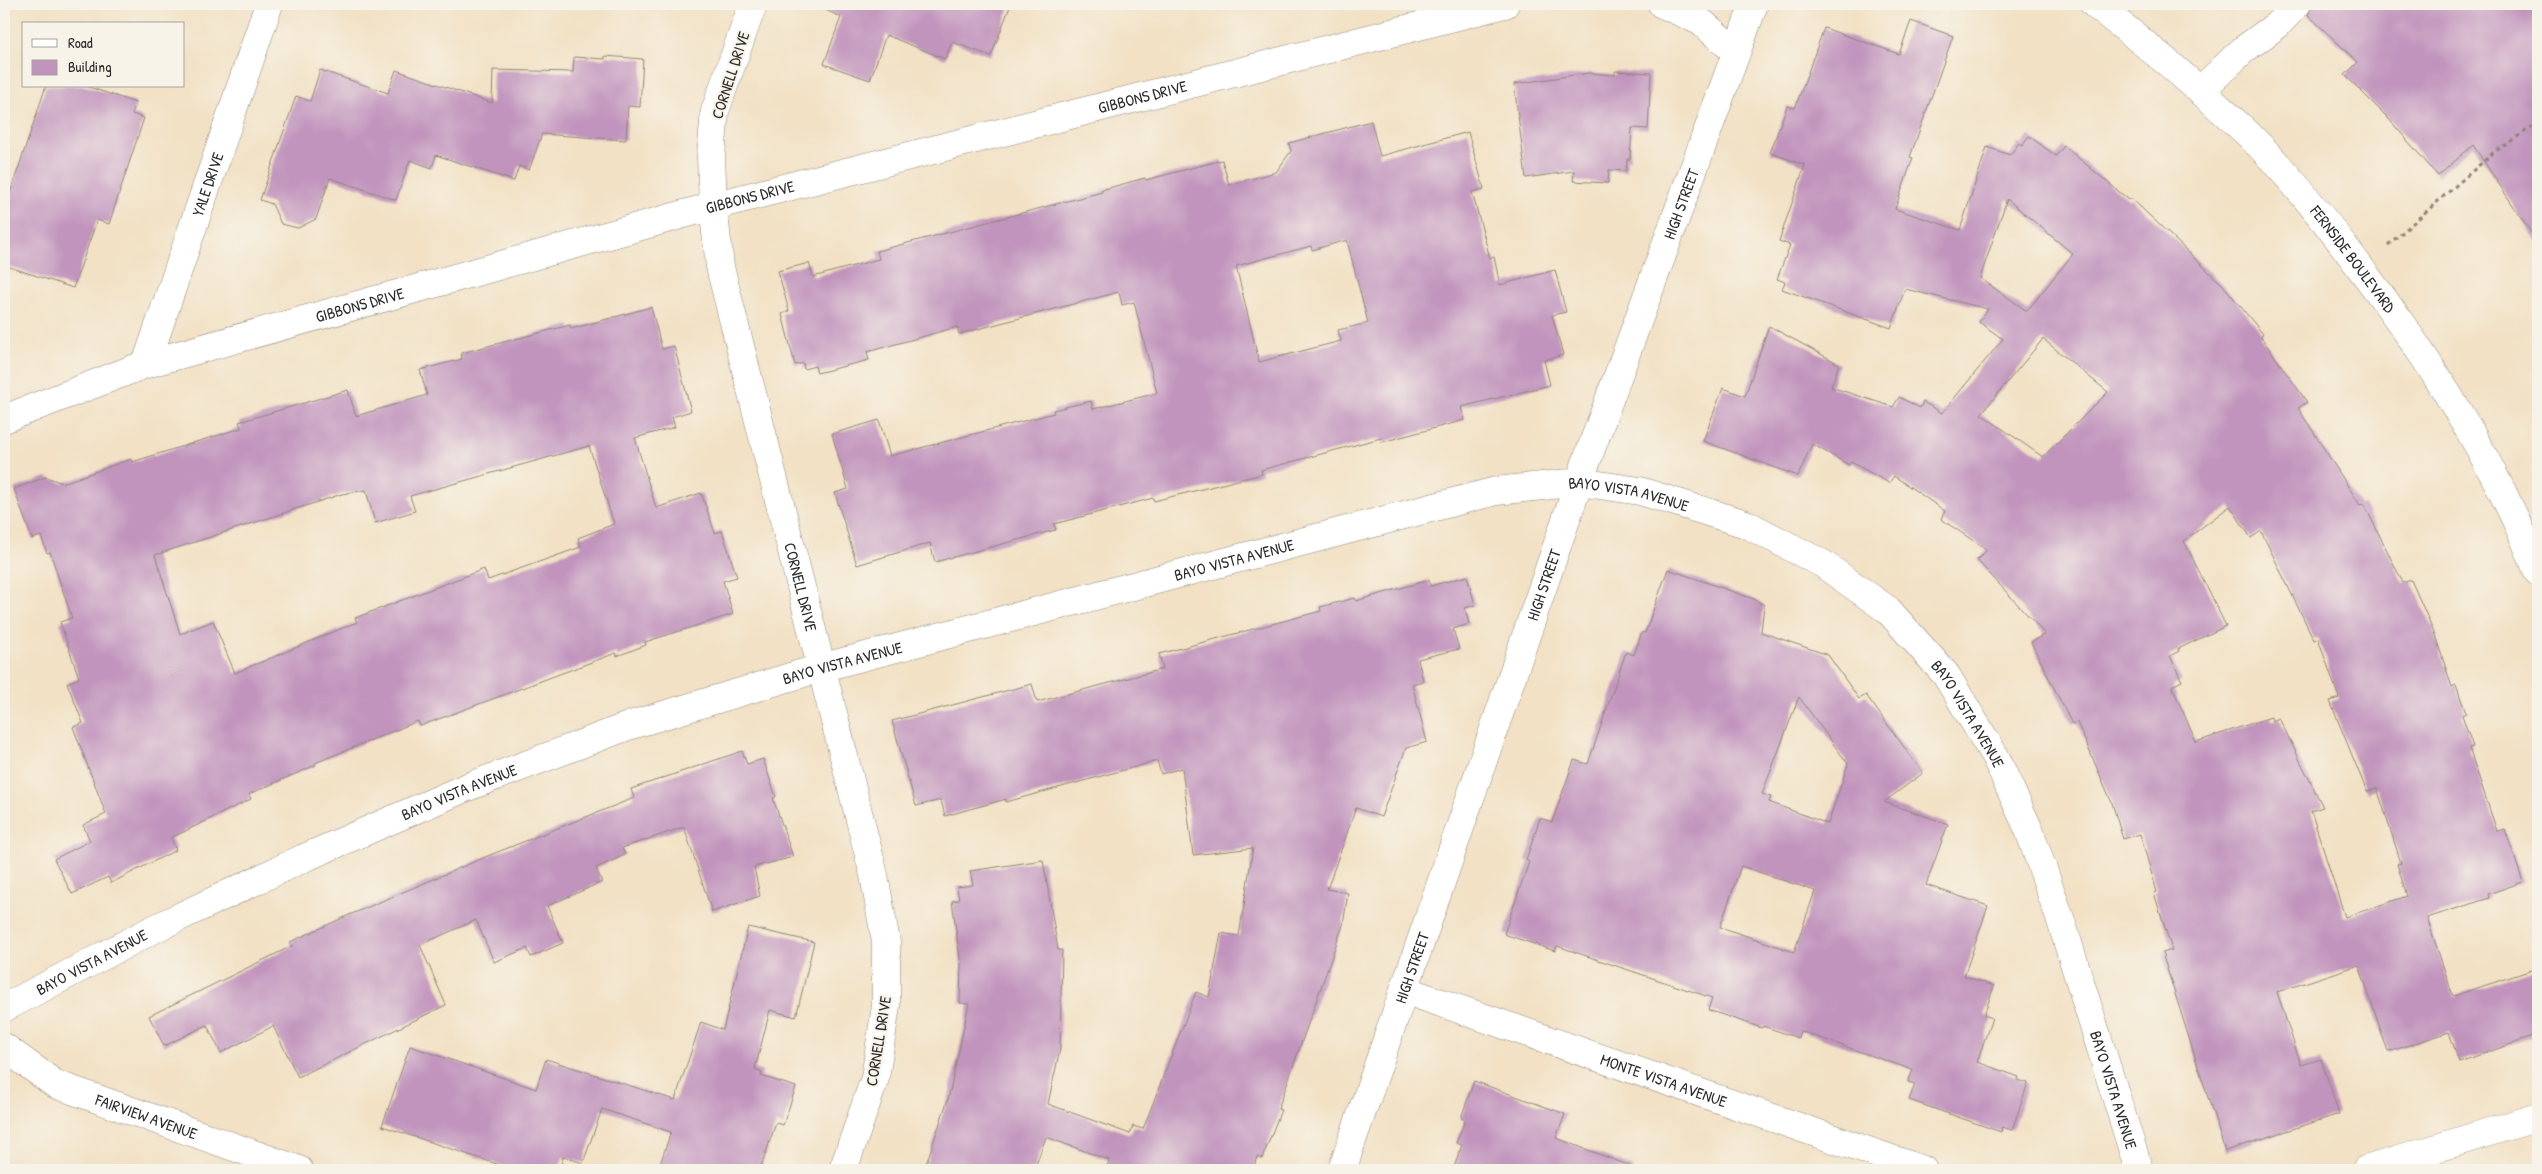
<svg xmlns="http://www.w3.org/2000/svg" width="2542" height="1174" viewBox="0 0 2542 1174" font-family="'Patrick Hand',sans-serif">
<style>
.building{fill:#c194bd;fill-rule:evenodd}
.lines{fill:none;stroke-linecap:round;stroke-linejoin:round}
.minor-casing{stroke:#8e8678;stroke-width:29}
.major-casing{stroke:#8e8678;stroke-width:29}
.path{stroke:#8e8678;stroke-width:3;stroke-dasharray:4 4;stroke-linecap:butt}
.minor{stroke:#fff;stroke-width:28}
.major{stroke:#fff;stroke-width:28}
.labels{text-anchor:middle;stroke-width:4;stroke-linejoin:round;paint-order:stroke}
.street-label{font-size:16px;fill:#2b2b2b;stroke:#f7f3e8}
</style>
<rect width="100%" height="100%" fill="#f7f3e8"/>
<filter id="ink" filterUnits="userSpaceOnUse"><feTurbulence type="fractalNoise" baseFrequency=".02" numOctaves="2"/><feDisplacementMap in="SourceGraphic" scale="10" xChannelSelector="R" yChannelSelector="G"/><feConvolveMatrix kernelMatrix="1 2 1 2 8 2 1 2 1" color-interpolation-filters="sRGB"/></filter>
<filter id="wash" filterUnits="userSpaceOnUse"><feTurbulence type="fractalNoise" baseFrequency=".0096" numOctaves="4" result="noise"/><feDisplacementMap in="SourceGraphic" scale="20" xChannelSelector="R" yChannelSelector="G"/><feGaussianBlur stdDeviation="1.12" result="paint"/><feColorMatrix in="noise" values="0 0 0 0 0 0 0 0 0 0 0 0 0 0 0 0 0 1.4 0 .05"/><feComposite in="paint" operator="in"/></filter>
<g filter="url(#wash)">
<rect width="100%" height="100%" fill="#f2e1c4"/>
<g id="blocks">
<path class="building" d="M 812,4 L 1011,4 L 991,56 L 952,42 L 945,59 L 886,35 L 870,80 L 824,64 L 841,17 Z
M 2312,4 L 2538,4 L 2538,243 L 2473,145 L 2438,176 L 2388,118 L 2345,75 L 2358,62 L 2308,15 Z
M 1911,21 L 1953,36 L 1910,157 L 1913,158 L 1895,209 L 1960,230 L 1987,147 L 2010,155 L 2019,143 L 2022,145 L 2029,136 L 2056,156 L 2064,146 L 2129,200 L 2131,198 L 2223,285 L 2263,334 L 2261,337 L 2307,402 L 2298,408 L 2360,505 L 2364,504 L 2403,583 L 2411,580 L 2434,632 L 2452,687 L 2456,685 L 2466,713 L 2462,715 L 2473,747 L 2469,748 L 2497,831 L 2505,829 L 2523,882 L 2488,894 L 2489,898 L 2427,918 L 2453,996 L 2538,968 L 2538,1035 L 2459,1062 L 2449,1032 L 2388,1052 L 2359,965 L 2277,992 L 2301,1065 L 2321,1059 L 2339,1114 L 2225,1151 L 2162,953 L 2172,950 L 2154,893 L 2157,892 L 2140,834 L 2123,839 L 2112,803 L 2077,722 L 2072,724 L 2031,642 L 2045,634 L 1977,560 L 1987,550 L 1941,519 L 1945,511 L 1894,476 L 1889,483 L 1851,462 L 1849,465 L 1812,444 L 1798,476 L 1703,441 L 1723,388 L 1745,396 L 1769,326 L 1839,364 L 1831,387 L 1893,407 L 1899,397 L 1920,408 L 1923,402 L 1942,413 L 2003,339 L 1979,322 L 1988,309 L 1905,289 L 1891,328 L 1782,289 L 1785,282 L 1777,279 L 1790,245 L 1779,241 L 1805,165 L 1770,153 L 1787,106 L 1795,108 L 1824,28 L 1899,54 ZM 2007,199 L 2073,254 L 2027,311 L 1980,278 ZM 2043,339 L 2108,392 L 2043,457 L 1981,414 ZM 2230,506 L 2251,538 L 2261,531 L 2314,640 L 2318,638 L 2339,698 L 2330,701 L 2367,792 L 2377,788 L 2401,863 L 2397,864 L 2407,896 L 2345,917 L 2311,811 L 2323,807 L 2279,718 L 2272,721 L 2271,717 L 2196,742 L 2172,686 L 2182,681 L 2170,656 L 2179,651 L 2178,649 L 2226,626 L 2184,541 Z
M 605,56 L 643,59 L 640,107 L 628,106 L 626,140 L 542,134 L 529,170 L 519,166 L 514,181 L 436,155 L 432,168 L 410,160 L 396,200 L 330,178 L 316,219 L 298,228 L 281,224 L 272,204 L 260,200 L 296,96 L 310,101 L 320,70 L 388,93 L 396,70 L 492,103 L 493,70 L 573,72 L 574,57 L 605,59 Z
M 1615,71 L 1651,73 L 1648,129 L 1632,128 L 1630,159 L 1627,159 L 1626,171 L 1609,170 L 1608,183 L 1573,181 L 1574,171 L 1526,178 L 1514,84 L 1589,73 L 1615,75 Z
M 46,86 L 86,86 L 136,103 L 132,114 L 144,118 L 109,224 L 97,220 L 73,288 L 4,265 L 4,211 Z
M 1371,121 L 1380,156 L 1468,132 L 1484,189 L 1472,192 L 1490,258 L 1494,257 L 1500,285 L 1555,270 L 1566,312 L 1552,315 L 1563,355 L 1544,360 L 1550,385 L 1461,407 L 1465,420 L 1382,442 L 1381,438 L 1261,470 L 1262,474 L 1154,501 L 1153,498 L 1054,524 L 1056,530 L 1036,535 L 935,562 L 930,543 L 857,565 L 835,493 L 848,489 L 832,434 L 879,420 L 890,456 L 1054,413 L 1053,410 L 1091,401 L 1093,409 L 1157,393 L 1134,302 L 1122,305 L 1119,292 L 959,334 L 957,327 L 867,352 L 869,360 L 817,373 L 815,366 L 804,369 L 803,363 L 795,365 L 782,314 L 789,311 L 778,271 L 809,263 L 813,277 L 879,259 L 877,251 L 1102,192 L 1101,190 L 1145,178 L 1146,180 L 1222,160 L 1229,185 L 1276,172 L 1291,151 L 1289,143 ZM 1347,240 L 1368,323 L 1338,330 L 1341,341 L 1259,362 L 1236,266 L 1311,246 L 1312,250 Z
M 651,307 L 662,349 L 674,346 L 691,411 L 672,417 L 675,427 L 635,438 L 656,508 L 701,493 L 715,533 L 722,531 L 737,577 L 723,581 L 733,614 L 645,642 L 646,645 L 617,656 L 616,653 L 420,726 L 418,721 L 315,763 L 316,765 L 249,794 L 251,799 L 171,838 L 176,850 L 111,883 L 108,877 L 72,894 L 54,859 L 90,841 L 83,825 L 106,814 L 73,727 L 83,723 L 67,683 L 79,678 L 60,622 L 72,618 L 50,552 L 47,553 L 41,536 L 32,539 L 14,489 L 46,477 L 63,483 L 131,459 L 132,462 L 241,428 L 239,422 L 348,390 L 356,416 L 427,395 L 420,370 L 462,359 L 461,353 L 570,325 L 571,329 ZM 589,446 L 614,524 L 578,538 L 581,547 L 488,580 L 484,569 L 355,618 L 357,622 L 235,673 L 213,621 L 180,634 L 155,555 L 342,494 L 366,490 L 375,523 L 415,511 L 410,496 Z
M 1668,569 L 1754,599 L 1764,605 L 1761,632 L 1828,655 L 1859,699 L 1866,695 L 1923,773 L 1884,802 L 1948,824 L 1926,885 L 1988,906 L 1964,976 L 1994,986 L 1984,1015 L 1992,1018 L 1977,1062 L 2019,1077 L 2018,1080 L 2028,1083 L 2012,1130 L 2002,1127 L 2001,1132 L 1909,1100 L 1915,1084 L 1908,1082 L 1913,1070 L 1800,1031 L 1798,1038 L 1763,1026 L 1762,1028 L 1708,1010 L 1712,998 L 1557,946 L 1555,951 L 1504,934 L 1529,862 L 1526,860 L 1540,818 L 1552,822 L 1574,760 L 1588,764 L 1626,652 L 1634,655 L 1642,632 L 1645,633 ZM 1799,697 L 1848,764 L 1828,824 L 1769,802 L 1771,797 L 1762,794 ZM 1741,866 L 1815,891 L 1794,952 L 1720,927 Z
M 1467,576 L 1475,605 L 1465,608 L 1469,624 L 1453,629 L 1459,649 L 1418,659 L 1423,681 L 1412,684 L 1427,742 L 1406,748 L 1381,817 L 1356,808 L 1327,889 L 1348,893 L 1343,925 L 1278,1109 L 1281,1110 L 1262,1159 L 1257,1157 L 1253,1170 L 1106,1170 L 1109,1160 L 1046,1137 L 1034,1170 L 924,1170 L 949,1096 L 969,1004 L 960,1003 L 961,965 L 952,901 L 959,900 L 957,887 L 973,885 L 970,871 L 1043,860 L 1058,950 L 1062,950 L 1060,1049 L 1048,1104 L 1130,1134 L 1133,1126 L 1143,1129 L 1196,992 L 1209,997 L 1221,933 L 1239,936 L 1253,848 L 1193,855 L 1182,768 L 1161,774 L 1157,761 L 1006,802 L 1006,799 L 945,816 L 941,800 L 916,806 L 892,721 L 1032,684 L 1037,702 L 1163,669 L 1159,654 L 1321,611 L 1320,607 L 1355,598 L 1356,601 L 1429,580 L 1430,586 Z
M 742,751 L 747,764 L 763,759 L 776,797 L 773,798 L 793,857 L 754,867 L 760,896 L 712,912 L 684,827 L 622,848 L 625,855 L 596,868 L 602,882 L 547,906 L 563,943 L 531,957 L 527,948 L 494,962 L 476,920 L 420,945 L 446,1005 L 298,1077 L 273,1026 L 221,1053 L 207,1025 L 164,1046 L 149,1016 L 292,946 L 290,942 L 347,916 L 490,855 L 634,798 L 631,789 Z
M 748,927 L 814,942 L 796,1017 L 770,1010 L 755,1069 L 762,1072 L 761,1076 L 796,1087 L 783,1125 L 776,1123 L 760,1170 L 658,1170 L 671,1132 L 602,1109 L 583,1163 L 563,1157 L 559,1170 L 515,1170 L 382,1126 L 410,1046 L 536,1089 L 546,1059 L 675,1100 L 701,1022 L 723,1030 Z
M 1474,1081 L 1565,1114 L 1556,1138 L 1633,1167 L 1632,1170 L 1453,1170 L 1462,1145 L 1456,1143 L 1465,1120 L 1461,1118 Z"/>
</g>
</g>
<g filter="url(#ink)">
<use href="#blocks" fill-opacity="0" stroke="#8e8678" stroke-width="1"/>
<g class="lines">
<g class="minor-casing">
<g id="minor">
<path id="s1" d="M 753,4 L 715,111 L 711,156 L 713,206 L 720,267 L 874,875 L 886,942 L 886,1006 L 875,1078 L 843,1170"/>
<path d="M 1662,4 L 1700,21 L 1736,52"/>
<path d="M 2200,91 L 2243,50 L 2277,25 L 2297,4"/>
<path id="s2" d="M 146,364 L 269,4"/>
<path id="s3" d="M 4,419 L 146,364 L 713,206 L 1505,4"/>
<path id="s4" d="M 1404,990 L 1923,1170"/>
<path id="s5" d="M 4,1008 L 156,928 L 304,858 L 465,788 L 631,725 L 820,668 L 1496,491 L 1579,482 L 1640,491 L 1746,524 L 1823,564 L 1888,610 L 1946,675 L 1996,758 L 2029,830 L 2061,921 L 2139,1170"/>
<path id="s6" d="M 4,1047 L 55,1084 L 299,1170"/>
<path d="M 2366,1170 L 2538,1117"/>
</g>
</g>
<g class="major-casing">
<g id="major">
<path id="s7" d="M 2094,4 C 2147,44 2198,87 2247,133 C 2288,173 2325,220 2359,266 C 2430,359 2495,462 2538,572"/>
<path id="s8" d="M 1342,1170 L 1579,482 L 1754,4"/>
</g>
</g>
<path class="path" d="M 2388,245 L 2493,153 L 2538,123"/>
<use href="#minor" class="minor"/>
<use href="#major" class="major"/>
</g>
</g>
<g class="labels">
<g class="street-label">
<text transform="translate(730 75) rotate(-72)" y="6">CORNELL DRIVE</text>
<text dy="6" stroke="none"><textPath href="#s3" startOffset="1184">GIBBONS DRIVE</textPath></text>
<text dy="6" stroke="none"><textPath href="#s2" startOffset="190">YALE DRIVE</textPath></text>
<text dy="6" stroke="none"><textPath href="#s3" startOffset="779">GIBBONS DRIVE</textPath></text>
<text dy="6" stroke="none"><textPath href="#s8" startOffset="1024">HIGH STREET</textPath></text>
<text dy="6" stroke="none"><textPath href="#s7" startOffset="365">FERNSIDE BOULEVARD</textPath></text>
<text dy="6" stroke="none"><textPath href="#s3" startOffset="374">GIBBONS DRIVE</textPath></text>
<text dy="6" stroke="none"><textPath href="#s5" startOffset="1719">BAYO VISTA AVENUE</textPath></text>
<text dy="6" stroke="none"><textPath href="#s5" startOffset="1314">BAYO VISTA AVENUE</textPath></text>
<text dy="6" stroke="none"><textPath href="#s8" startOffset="619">HIGH STREET</textPath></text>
<text dy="6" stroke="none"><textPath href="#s1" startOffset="600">CORNELL DRIVE</textPath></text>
<text dy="6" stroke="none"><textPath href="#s5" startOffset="909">BAYO VISTA AVENUE</textPath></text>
<text dy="6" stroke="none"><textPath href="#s5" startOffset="2139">BAYO VISTA AVENUE</textPath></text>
<text dy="6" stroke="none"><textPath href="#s5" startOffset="504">BAYO VISTA AVENUE</textPath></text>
<text dy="6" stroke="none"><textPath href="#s5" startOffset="99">BAYO VISTA AVENUE</textPath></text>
<text dy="6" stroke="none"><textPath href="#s8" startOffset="214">HIGH STREET</textPath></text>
<text transform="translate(878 1041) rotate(-81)" y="6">CORNELL DRIVE</text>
<text dy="6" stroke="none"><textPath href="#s4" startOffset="275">MONTE VISTA AVENUE</textPath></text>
<text dy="6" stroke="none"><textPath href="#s5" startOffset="2544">BAYO VISTA AVENUE</textPath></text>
<text dy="6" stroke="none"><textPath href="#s6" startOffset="160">FAIRVIEW AVENUE</textPath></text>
</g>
</g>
<rect width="2542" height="1174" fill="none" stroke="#f7f3e8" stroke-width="20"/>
<rect x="22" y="22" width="162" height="65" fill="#f7f3e8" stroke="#a5a39c"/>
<rect x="32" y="39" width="25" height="8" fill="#ffffff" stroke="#a5a39c"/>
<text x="68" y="48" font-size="15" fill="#2b2b2b">Road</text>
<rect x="32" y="60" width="25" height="15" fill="#c194bd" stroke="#a5a39c"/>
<text x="68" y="72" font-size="15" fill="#2b2b2b">Building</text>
</svg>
